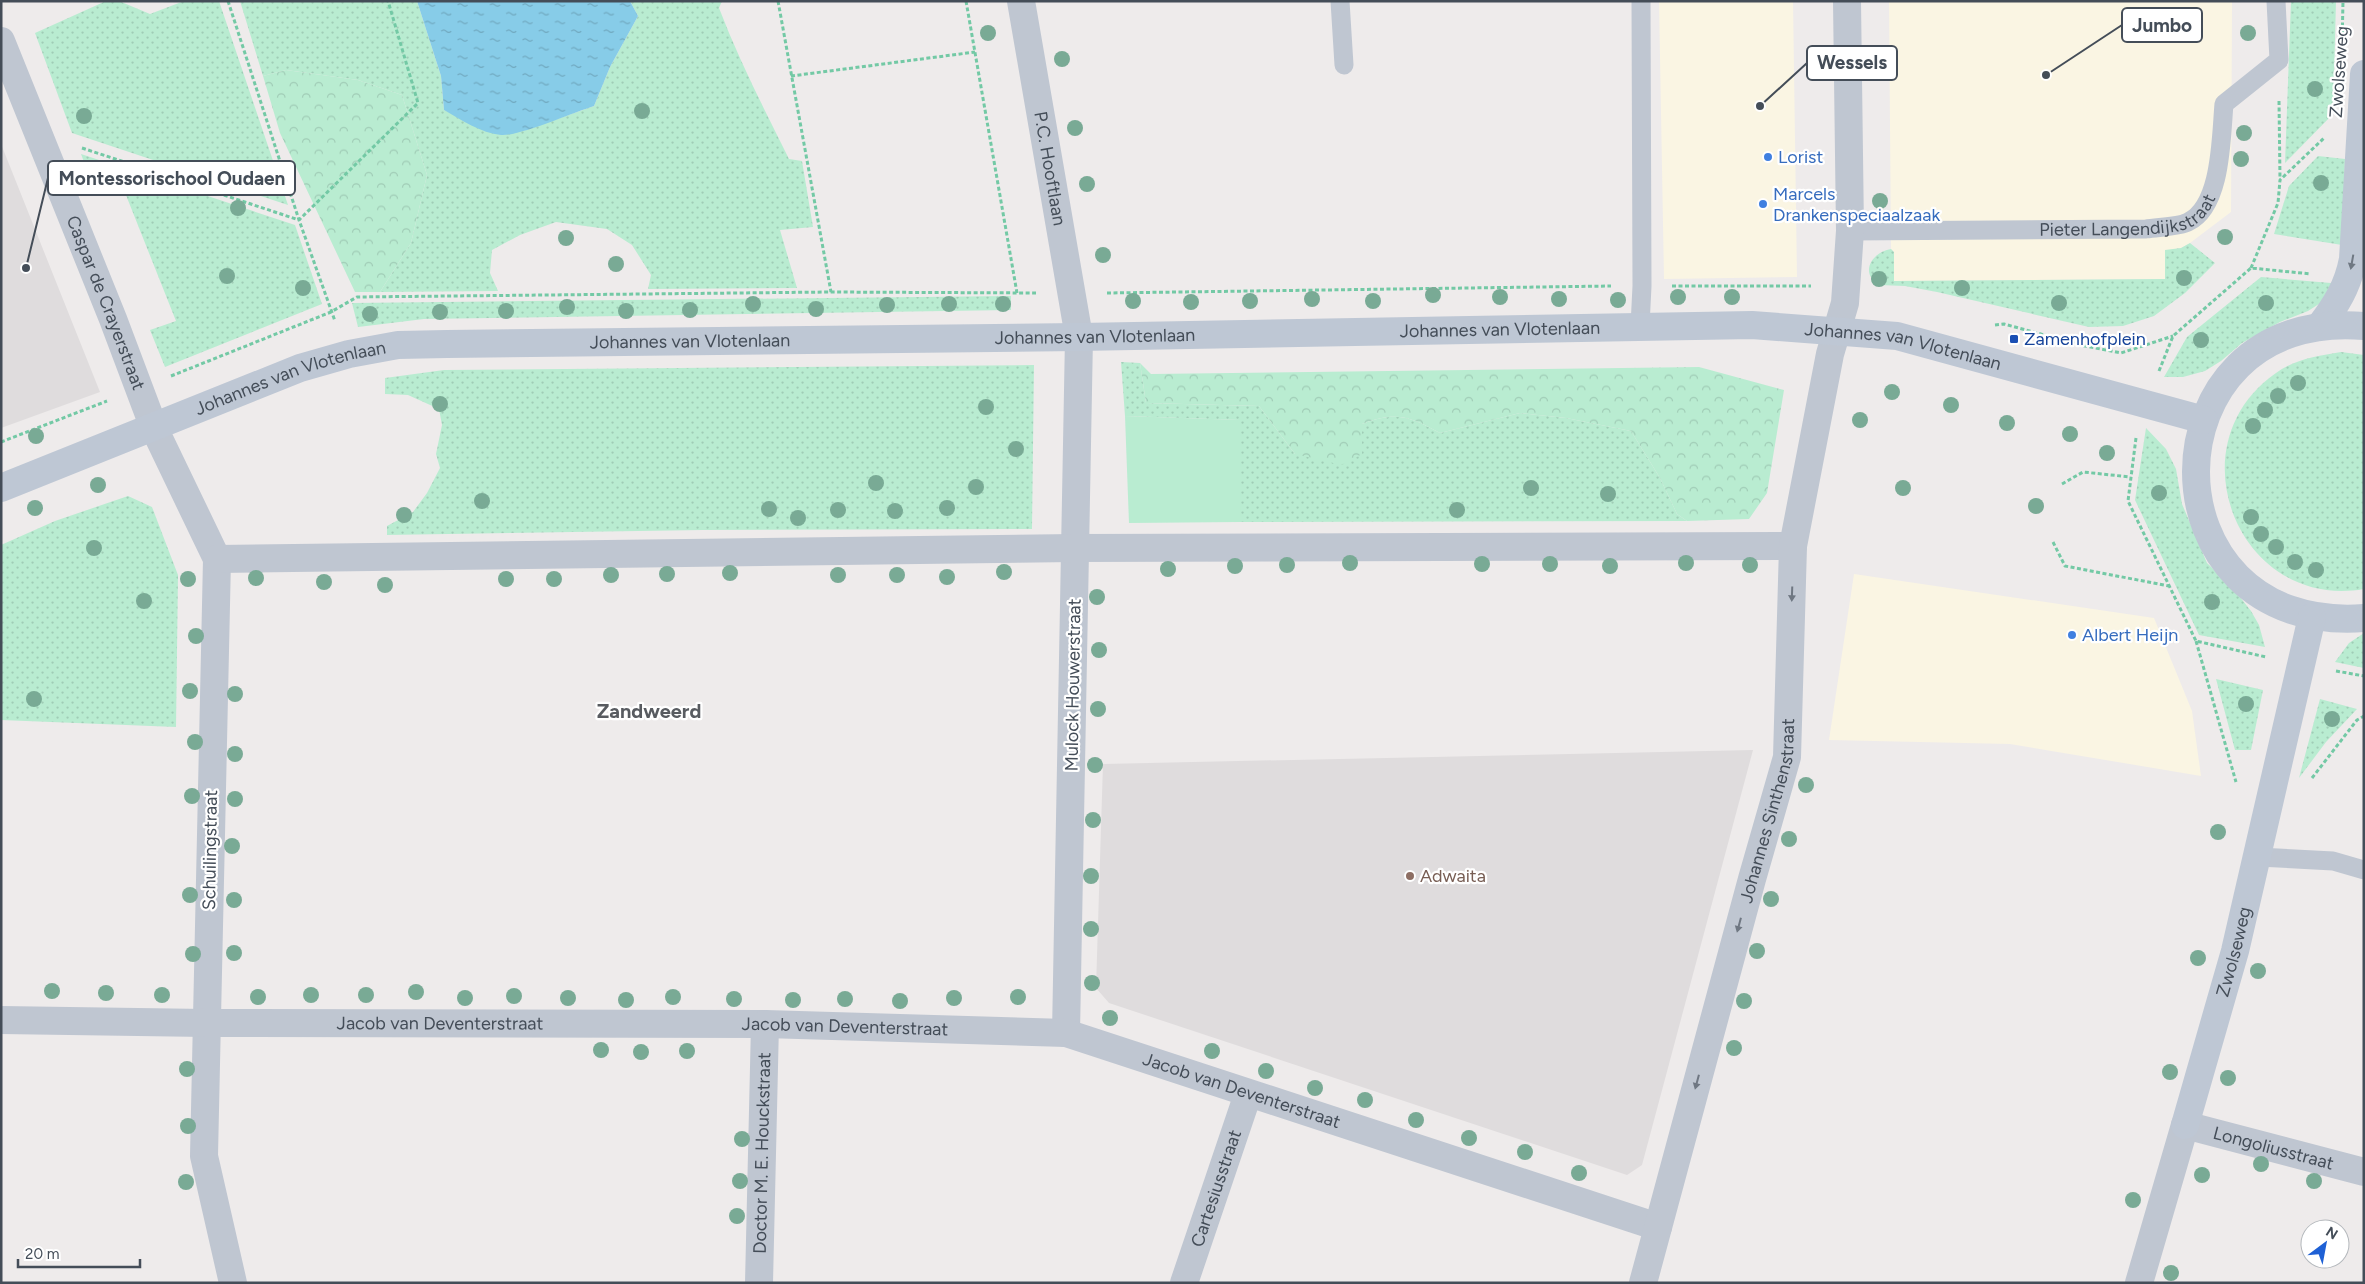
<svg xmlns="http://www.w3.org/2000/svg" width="2365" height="1284" viewBox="0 0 2365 1284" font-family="Figtree,sans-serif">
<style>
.commercial{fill:#faf5e3}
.education{fill:#dfdcdd}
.grass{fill:url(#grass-dots)}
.forest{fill:url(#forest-crowns)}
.green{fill:#b9ecd1}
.water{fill:url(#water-ripples)}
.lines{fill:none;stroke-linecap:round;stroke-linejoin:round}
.path{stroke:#73c9a5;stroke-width:3;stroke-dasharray:4 2.5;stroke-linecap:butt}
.lane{stroke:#bfc6d1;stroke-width:19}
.street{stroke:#bfc6d1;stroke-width:28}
.secondary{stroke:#bec7d4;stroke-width:28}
.tree{fill:#79aa95}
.oneway{fill:#6f7883}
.oneway2{fill:#6f7782}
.shop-dot{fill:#3f7fe0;stroke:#fff;stroke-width:2}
.transit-dot{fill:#1a4fb4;stroke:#fff;stroke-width:2}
.education-dot{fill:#8d6e63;stroke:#fff;stroke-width:2}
.labels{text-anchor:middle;stroke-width:4.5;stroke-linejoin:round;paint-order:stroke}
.street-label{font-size:18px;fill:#444d58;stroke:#fff}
.shop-label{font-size:18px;fill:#366cbe;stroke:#fff;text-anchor:start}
.transit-label{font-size:18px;fill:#164399;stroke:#fff;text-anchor:start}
.education-label{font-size:18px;fill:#785e54;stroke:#fff;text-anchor:start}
.quarter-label{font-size:20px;font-weight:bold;fill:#585b60;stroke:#fff}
.leader{fill:none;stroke:#444d58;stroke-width:2}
.callout-dot{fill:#444d58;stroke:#fff;stroke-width:2}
.callout{fill:#fff;stroke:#444d58;stroke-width:2}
.callout-label{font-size:19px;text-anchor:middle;font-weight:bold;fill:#444d58}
</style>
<defs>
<pattern id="grass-dots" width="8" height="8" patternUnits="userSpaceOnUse" patternTransform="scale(1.25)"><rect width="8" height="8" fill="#b9ecd1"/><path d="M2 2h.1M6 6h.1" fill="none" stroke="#a0ccb6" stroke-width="1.8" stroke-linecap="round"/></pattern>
<pattern id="forest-crowns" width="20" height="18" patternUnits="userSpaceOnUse" patternTransform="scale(1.25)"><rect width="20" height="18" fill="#b9ecd1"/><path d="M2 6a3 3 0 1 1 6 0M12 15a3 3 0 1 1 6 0" fill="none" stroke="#a0ccb6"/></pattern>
<pattern id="water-ripples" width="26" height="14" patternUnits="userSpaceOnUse" patternTransform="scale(1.25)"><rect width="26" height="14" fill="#87cce8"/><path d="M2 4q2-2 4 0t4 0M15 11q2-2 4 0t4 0" fill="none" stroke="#70a8bf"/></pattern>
</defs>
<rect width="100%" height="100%" fill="#eeebeb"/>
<path class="commercial" d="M 1659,1 L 1793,1 L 1797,277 L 1664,279 Z
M 1889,1 L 2232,1 L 2231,212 L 2190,243 L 2181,248 L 2165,251 L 2165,279 L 1894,281 L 1894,252 L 1891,249 Z
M 1854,574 L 2154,618 L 2192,711 L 2201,776 L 2010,744 L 1829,740 Z"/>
<path class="education" d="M 1,144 L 100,392 L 1,428 Z
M 1753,750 L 1642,1165 L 1627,1175 L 1109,1003 L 1096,988 L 1103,764 Z"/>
<path class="grass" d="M 106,1 L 119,1 L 150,14 L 184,1 L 219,1 L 288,205 L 72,133 L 35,33 Z
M 240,1 L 417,1 L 441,76 L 444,110 L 502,135 L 526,130 L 594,106 L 610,67 L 638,16 L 630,1 L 722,1 L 719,8 C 739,60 764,109 789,159 L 802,161 L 813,227 L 780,230 L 797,288 L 648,289 L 651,275 L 632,245 L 607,229 L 556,222 L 520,235 L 492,250 L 490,273 L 498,291 L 380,292 L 411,243 L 427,175 L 402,95 L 358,80 L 286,70 L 263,76 Z
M 2291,1 L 2336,1 L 2333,114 L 2285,163 Z
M 81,154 L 295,225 L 322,304 L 165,367 L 150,330 L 176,321 L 120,180 L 95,191 Z
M 2318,156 L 2345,159 L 2342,245 L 2274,234 L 2289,186 Z
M 2190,243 L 2215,263 L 2185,293 L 2154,316 L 2123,326 L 2089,327 L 1937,292 L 1905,286 L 1879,285 C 1859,273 1872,252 1891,249 L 1894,252 L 1894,281 L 2165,279 L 2165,250 L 2181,248 Z
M 2261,277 L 2331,283 L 2331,288 L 2322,302 L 2308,311 L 2280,322 L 2242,343 L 2221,361 L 2205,371 L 2183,377 L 2164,377 L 2187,337 Z
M 1011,296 L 1011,310 L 424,319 L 358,327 L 352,303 Z
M 2341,352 L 2364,355 L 2364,589 C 2239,611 2172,445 2276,373 C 2295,359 2318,356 2341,352 Z
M 1121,362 L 1140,363 L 1146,403 L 1259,406 L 1295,454 L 1362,454 L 1362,424 C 1395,411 1410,416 1440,433 L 1520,413 L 1566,418 L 1631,431 L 1660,478 L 1677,514 L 1687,521 L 1240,522 L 1240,420 L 1125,416 Z
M 1034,365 L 1032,529 L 703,530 L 387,535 L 387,526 L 413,512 L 427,493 L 440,468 L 436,454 L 442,425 L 439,409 L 408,395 L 385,394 L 385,378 L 444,370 Z
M 2146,428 L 2166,449 L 2176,469 L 2182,504 L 2207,563 L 2232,587 L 2251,611 L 2259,625 L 2265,647 L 2199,635 L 2135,500 Z
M 128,496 L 152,507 L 178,575 L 176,727 L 1,720 L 1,545 L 55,521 Z
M 2364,633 L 2364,668 L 2335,662 L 2349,643 Z
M 2216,679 L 2263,690 L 2251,750 L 2235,750 Z
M 2320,699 L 2357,709 L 2326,742 L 2299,778 Z"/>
<path class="forest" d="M 286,70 L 358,80 L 402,95 L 427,175 L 411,243 L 380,292 L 355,292 L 280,133 L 263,76 Z
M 1140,363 L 1151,374 L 1699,367 L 1784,390 L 1767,493 L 1749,519 L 1687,521 L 1677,514 L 1660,478 L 1631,431 L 1566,418 L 1520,413 L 1440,433 C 1410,416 1395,411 1362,424 L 1362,454 L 1342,465 L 1295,454 L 1259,406 L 1146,403 Z"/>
<path class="green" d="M 1125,416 L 1241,420 L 1240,522 L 1129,523 Z"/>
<path class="water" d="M 417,1 L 630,1 L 638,16 L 610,67 L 594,106 C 575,112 517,137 501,135 C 481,133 461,120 444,110 L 441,76 Z"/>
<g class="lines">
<path class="path" d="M 228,1 L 299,220 L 335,321
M 778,1 L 831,292
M 966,1 L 1017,293
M 2342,46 L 2343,1
M 791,76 L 975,52
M 2279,101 L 2280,179
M 82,148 L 299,220 L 418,103 L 388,1
M 2251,268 L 2278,203 L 2280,180 L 2324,138
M 1672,286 L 1811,286
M 1107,293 L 1611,286
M 1995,325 L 2004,324 L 2085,346 L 2121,353 L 2173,336
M 2159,371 L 2173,336 L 2251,268 L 2311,274
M 171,376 L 331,312 L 357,297 L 831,292 L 1036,293
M 2136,438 L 2128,501 L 2196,641 L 2266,657
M 1,442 L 107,401
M 2062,484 L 2083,472 L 2130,477
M 2053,542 L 2065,566 L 2169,586
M 2196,641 L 2236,782
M 2336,671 L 2364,676
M 2312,778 L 2357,720 L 2364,716"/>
<g class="lane">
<path d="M 1340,1 L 1344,65"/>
<path id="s1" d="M 1850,231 L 2146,229 C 2157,227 2179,227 2188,222 C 2222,206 2221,136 2224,104 L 2279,60 L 2276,1"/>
<path d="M 1640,326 L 1642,286 L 1641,1"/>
<path d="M 2258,857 L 2333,861 L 2364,870"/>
</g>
<g class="street">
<path id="s2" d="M 1021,1 L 1079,337 L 1066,1033"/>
<path id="s3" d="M 1,41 L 113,319 L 154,428 L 217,559 L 204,1156 L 233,1283"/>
<path d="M 217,559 L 1075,548 L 1793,546"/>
<path id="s4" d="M 1,1020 L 206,1023 L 765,1024 L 1066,1033 L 1658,1227"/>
<path id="s5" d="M 759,1283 L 765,1024"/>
<path id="s6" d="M 1184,1283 L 1248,1094"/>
<path id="s7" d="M 1643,1283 L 1752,879 L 1787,757 L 1793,546 L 1830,354 L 1845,303 L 1850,231 L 1847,1"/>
<path id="s8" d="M 2139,1283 L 2185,1125 L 2364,1172"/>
</g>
<g class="secondary">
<path d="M 2320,326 C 2336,305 2348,286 2353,259 L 2364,74"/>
<path d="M 2364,326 C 2141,307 2139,635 2364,618"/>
<path id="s9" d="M 1,488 L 300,368 L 349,354 L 398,345 L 447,344 L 1079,337 L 1752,325 L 1897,336 L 2204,420"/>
<path id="s10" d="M 2185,1125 L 2235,951 L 2312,617"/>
</g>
</g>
<g class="tree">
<circle cx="988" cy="33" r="8"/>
<circle cx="2248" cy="33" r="8"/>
<circle cx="1062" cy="59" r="8"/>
<circle cx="2315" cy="89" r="8"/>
<circle cx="642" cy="111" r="8"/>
<circle cx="84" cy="116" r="8"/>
<circle cx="1075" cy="128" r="8"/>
<circle cx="2244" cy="133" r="8"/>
<circle cx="2241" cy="159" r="8"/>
<circle cx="2321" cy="183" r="8"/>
<circle cx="1087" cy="184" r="8"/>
<circle cx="1880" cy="201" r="8"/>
<circle cx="238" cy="208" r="8"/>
<circle cx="2225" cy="237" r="8"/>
<circle cx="566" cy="238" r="8"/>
<circle cx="1103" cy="255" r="8"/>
<circle cx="616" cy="264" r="8"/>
<circle cx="227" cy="276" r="8"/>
<circle cx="2184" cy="278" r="8"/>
<circle cx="1879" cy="279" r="8"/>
<circle cx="303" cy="288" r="8"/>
<circle cx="1962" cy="288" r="8"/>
<circle cx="1433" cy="295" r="8"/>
<circle cx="1500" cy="297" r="8"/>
<circle cx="1678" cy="297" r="8"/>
<circle cx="1732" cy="297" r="8"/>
<circle cx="1312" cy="299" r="8"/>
<circle cx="1559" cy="299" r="8"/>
<circle cx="1618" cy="300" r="8"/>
<circle cx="1133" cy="301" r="8"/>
<circle cx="1250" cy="301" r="8"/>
<circle cx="1373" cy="301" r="8"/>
<circle cx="1191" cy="302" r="8"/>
<circle cx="2059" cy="303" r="8"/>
<circle cx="2266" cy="303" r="8"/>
<circle cx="753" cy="304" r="8"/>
<circle cx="949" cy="304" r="8"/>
<circle cx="1003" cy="304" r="8"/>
<circle cx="887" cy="305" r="8"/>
<circle cx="567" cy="307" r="8"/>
<circle cx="816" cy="309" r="8"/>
<circle cx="690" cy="310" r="8"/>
<circle cx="506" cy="311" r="8"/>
<circle cx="626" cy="311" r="8"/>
<circle cx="440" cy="312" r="8"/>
<circle cx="370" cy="314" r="8"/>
<circle cx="2201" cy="340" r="8"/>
<circle cx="2298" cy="383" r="8"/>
<circle cx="1892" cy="392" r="8"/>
<circle cx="2278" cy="396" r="8"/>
<circle cx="440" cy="404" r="8"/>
<circle cx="1951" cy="405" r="8"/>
<circle cx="986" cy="407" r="8"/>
<circle cx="2265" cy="410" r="8"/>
<circle cx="1860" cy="420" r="8"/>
<circle cx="2007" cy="423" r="8"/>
<circle cx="2253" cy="426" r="8"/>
<circle cx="2070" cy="434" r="8"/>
<circle cx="36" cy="436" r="8"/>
<circle cx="1016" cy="449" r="8"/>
<circle cx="2107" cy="453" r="8"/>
<circle cx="876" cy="483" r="8"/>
<circle cx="98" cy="485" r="8"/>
<circle cx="976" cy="487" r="8"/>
<circle cx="1531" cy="488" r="8"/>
<circle cx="1903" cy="488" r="8"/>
<circle cx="2159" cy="493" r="8"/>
<circle cx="1608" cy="494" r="8"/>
<circle cx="482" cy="501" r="8"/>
<circle cx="2036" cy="506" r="8"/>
<circle cx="35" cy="508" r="8"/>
<circle cx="947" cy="508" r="8"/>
<circle cx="769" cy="509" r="8"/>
<circle cx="838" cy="510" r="8"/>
<circle cx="1457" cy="510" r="8"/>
<circle cx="895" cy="511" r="8"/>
<circle cx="404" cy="515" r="8"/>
<circle cx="2251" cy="517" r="8"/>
<circle cx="798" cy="518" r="8"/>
<circle cx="2261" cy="534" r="8"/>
<circle cx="2276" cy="547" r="8"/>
<circle cx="94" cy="548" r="8"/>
<circle cx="2295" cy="562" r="8"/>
<circle cx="1350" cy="563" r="8"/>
<circle cx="1686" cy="563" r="8"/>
<circle cx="1482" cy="564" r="8"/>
<circle cx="1550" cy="564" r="8"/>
<circle cx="1287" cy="565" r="8"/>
<circle cx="1750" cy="565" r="8"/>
<circle cx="1235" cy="566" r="8"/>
<circle cx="1610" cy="566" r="8"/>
<circle cx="1168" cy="569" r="8"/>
<circle cx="2316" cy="570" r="8"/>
<circle cx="1004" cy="572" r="8"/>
<circle cx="730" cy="573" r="8"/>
<circle cx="667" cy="574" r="8"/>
<circle cx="611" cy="575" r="8"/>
<circle cx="838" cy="575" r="8"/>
<circle cx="897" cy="575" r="8"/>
<circle cx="947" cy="577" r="8"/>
<circle cx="256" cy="578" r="8"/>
<circle cx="188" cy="579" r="8"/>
<circle cx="506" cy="579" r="8"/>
<circle cx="554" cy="579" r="8"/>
<circle cx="324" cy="582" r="8"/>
<circle cx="385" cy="585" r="8"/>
<circle cx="1097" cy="597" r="8"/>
<circle cx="144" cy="601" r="8"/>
<circle cx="2212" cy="602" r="8"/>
<circle cx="196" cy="636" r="8"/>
<circle cx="1099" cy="650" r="8"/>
<circle cx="190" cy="691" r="8"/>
<circle cx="235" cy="694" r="8"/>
<circle cx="34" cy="699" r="8"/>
<circle cx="2246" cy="704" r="8"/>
<circle cx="1098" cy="709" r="8"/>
<circle cx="2332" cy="719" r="8"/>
<circle cx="195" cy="742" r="8"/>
<circle cx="235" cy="754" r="8"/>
<circle cx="1095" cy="765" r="8"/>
<circle cx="1806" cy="785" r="8"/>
<circle cx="192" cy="796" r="8"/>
<circle cx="235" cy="799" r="8"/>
<circle cx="1093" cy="820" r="8"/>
<circle cx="2218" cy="832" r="8"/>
<circle cx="1789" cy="839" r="8"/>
<circle cx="232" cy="846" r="8"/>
<circle cx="1091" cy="876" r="8"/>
<circle cx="190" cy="895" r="8"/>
<circle cx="1771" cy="899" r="8"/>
<circle cx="234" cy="900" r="8"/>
<circle cx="1091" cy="929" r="8"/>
<circle cx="1757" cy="951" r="8"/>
<circle cx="234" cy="953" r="8"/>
<circle cx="193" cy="954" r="8"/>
<circle cx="2198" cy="958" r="8"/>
<circle cx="2258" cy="971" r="8"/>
<circle cx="1092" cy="983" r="8"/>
<circle cx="52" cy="991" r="8"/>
<circle cx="416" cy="992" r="8"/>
<circle cx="106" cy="993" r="8"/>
<circle cx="162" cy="995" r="8"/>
<circle cx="311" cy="995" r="8"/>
<circle cx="366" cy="995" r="8"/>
<circle cx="514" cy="996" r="8"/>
<circle cx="258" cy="997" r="8"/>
<circle cx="673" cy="997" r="8"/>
<circle cx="1018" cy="997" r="8"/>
<circle cx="465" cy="998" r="8"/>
<circle cx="568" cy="998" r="8"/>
<circle cx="954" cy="998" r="8"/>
<circle cx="734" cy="999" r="8"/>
<circle cx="845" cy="999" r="8"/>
<circle cx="626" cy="1000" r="8"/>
<circle cx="793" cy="1000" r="8"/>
<circle cx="900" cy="1001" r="8"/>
<circle cx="1744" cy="1001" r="8"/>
<circle cx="1110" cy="1018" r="8"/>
<circle cx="1734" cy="1048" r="8"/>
<circle cx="601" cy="1050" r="8"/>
<circle cx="687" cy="1051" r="8"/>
<circle cx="1212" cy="1051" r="8"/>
<circle cx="641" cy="1052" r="8"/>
<circle cx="187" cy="1069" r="8"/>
<circle cx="1266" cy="1071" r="8"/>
<circle cx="2170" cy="1072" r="8"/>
<circle cx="2228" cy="1078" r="8"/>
<circle cx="1315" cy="1088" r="8"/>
<circle cx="1365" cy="1100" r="8"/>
<circle cx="1416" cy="1120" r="8"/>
<circle cx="188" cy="1126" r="8"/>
<circle cx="1469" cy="1138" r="8"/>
<circle cx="742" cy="1139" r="8"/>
<circle cx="1525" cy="1152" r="8"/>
<circle cx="2261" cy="1164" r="8"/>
<circle cx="1579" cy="1173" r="8"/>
<circle cx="2202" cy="1175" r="8"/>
<circle cx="740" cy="1181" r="8"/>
<circle cx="2314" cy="1181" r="8"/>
<circle cx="186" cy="1182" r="8"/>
<circle cx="2133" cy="1200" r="8"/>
<circle cx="737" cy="1216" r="8"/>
<circle cx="2171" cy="1273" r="8"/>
</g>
<defs><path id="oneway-solid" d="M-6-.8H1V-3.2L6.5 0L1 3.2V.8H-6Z" transform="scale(1.25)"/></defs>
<use class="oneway" href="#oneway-solid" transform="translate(2352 262) rotate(100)"/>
<g class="oneway2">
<use href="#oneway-solid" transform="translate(1792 594) rotate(92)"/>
<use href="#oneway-solid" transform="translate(1739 925) rotate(105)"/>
<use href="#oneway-solid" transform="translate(1697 1082) rotate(105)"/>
</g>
<g class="shop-dot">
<circle cx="1768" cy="157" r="5"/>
<circle cx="1763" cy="204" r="5"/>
<circle cx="2072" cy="635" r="5"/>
</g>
<rect class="transit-dot" x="2009" y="334" width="10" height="10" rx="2.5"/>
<circle class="education-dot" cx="1410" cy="876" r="5"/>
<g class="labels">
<g class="street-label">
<text transform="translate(2339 72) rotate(-86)" y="6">Zwolseweg</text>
<text dy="6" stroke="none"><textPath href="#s2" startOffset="170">P.C. Hooftlaan</textPath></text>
<text dy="6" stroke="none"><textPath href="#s1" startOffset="282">Pieter Langendijkstraat</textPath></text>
<text dy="6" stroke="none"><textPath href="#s3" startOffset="282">Caspar de Crayerstraat</textPath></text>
<text dy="6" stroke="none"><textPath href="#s9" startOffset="1525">Johannes van Vlotenlaan</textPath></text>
<text dy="6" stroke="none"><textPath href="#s9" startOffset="1120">Johannes van Vlotenlaan</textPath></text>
<text dy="6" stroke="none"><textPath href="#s9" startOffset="715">Johannes van Vlotenlaan</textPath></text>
<text dy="6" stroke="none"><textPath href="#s9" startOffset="1930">Johannes van Vlotenlaan</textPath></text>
<text dy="6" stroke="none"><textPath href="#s9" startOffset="310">Johannes van Vlotenlaan</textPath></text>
<text transform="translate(1073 685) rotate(-89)" y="6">Mulock Houwerstraat</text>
<text dy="6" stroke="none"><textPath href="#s7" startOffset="489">Johannes Sinthenstraat</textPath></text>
<text transform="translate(210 850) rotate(-89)" y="6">Schuilingstraat</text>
<text dy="6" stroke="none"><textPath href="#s10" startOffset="180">Zwolseweg</textPath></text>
<text dy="6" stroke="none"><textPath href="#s4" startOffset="439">Jacob van Deventerstraat</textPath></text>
<text dy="6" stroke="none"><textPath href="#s4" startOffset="844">Jacob van Deventerstraat</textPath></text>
<text dy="6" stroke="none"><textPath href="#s4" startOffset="1250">Jacob van Deventerstraat</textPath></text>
<text dy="6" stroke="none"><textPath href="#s8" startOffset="256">Longoliusstraat</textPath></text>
<text dy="6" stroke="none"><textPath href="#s5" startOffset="130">Doctor M. E. Houckstraat</textPath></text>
<text dy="6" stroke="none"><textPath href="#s6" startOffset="100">Cartesiusstraat</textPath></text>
</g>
<g class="shop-label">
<text x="1778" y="163">Lorist</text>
<text x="1773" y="200">Marcels<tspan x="1773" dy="21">Drankenspeciaalzaak</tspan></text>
<text x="2082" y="641">Albert Heijn</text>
</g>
<g class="transit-label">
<text x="2024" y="345">Zamenhofplein</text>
</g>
<g class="education-label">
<text x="1420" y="882">Adwaita</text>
</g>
<g class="quarter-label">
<text x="649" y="718">Zandweerd</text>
</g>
</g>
<path class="leader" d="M2046 75L2122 25M1760 106L1807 63M26 268L48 178"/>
<g class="callout-dot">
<circle cx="2046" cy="75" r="5"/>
<circle cx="1760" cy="106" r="5"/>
<circle cx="26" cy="268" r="5"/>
</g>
<g class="callout">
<rect x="2122" y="8" width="80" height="34" rx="5"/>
<rect x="1807" y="46" width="90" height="34" rx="5"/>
<rect x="48" y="161" width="247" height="34" rx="5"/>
</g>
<g class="callout-label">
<text x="2162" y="32">Jumbo</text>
<text x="1852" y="69">Wessels</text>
<text x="172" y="185">Montessorischool Oudaen</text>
</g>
<rect width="2365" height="1284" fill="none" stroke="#444d58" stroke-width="5"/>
<g transform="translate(2325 1244) rotate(32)"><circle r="24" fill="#ffffff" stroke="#b4b8bc"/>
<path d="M0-4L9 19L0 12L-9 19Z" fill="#1e60d5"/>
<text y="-8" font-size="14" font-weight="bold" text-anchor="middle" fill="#444d58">N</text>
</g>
<path d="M18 1259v8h122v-8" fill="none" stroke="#444d58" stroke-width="2.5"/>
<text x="25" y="1259" font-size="15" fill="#444d58" stroke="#ffffff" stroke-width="4" paint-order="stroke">20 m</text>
</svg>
